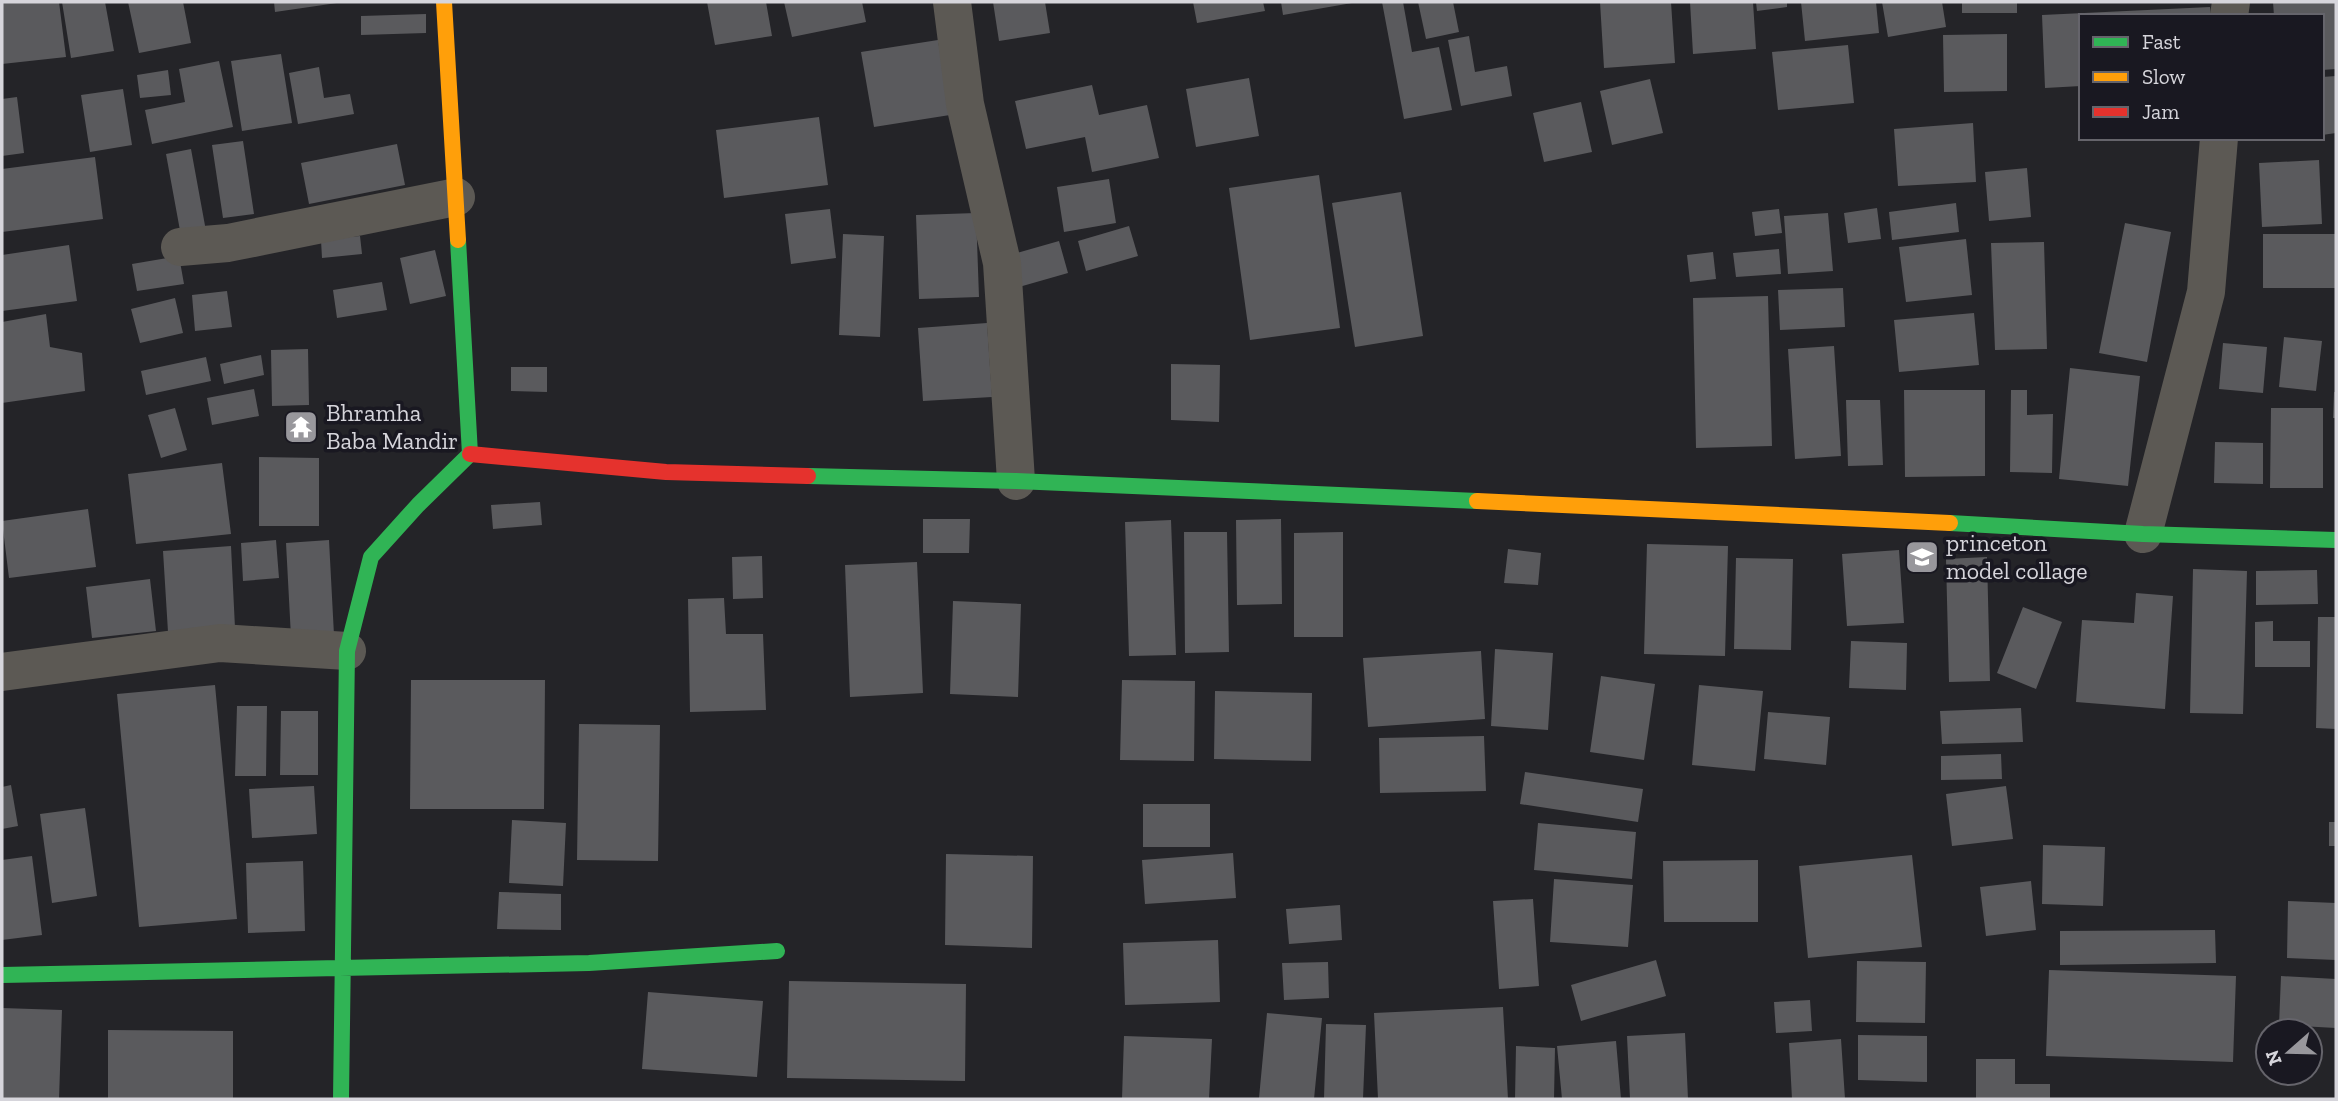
<svg xmlns="http://www.w3.org/2000/svg" width="2338" height="1101" viewBox="0 0 2338 1101" font-family="'Zilla Slab',serif">
<style>
.building{fill:#5a5a5d}
.lines{fill:none;stroke-linecap:round;stroke-linejoin:round}
.street{stroke:#5c5954;stroke-width:38}
.fast{stroke:#30b455;stroke-width:16}
.slow{stroke:#ff9f0a;stroke-width:16}
.jam{stroke:#e5322d;stroke-width:16}
.labels{text-anchor:middle;stroke-width:7;stroke-linejoin:round;paint-order:stroke}
.poi-label{font-size:24px;fill:#d6d5db;stroke:#191821;text-anchor:start}
</style>
<rect width="100%" height="100%" fill="#242428"/>
<path class="building" d="M 2,2 L 59,2 L 66,57 L 2,64 Z
M 62,2 L 105,2 L 114,51 L 71,58 Z
M 128,2 L 183,2 L 191,43 L 139,53 Z
M 274,2 L 337,2 L 337,3 L 275,12 Z
M 707,2 L 766,2 L 772,36 L 715,45 Z
M 784,2 L 862,2 L 866,22 L 792,37 Z
M 993,2 L 1045,2 L 1050,33 L 999,41 Z
M 1193,2 L 1263,2 L 1265,11 L 1197,23 Z
M 1281,2 L 1352,2 L 1352,3 L 1283,15 Z
M 1382,2 L 1403,2 L 1412,52 L 1439,47 L 1452,110 L 1404,119 Z
M 1418,2 L 1453,2 L 1459,32 L 1426,39 Z
M 1600,2 L 1671,2 L 1675,63 L 1604,68 Z
M 1690,2 L 1753,2 L 1756,49 L 1693,54 Z
M 1756,2 L 1787,2 L 1787,7 L 1757,11 Z
M 1801,2 L 1876,2 L 1879,33 L 1805,41 Z
M 1882,2 L 1942,2 L 1946,27 L 1888,37 Z
M 1962,2 L 2017,2 L 2017,13 L 1962,13 Z
M 2273,2 L 2336,2 L 2336,69 L 2322,70 L 2322,16 L 2274,16 Z
M 2210,7 L 2211,16 L 2081,16 L 2081,86 L 2045,88 L 2042,15 Z
M 426,14 L 426,33 L 361,35 L 361,16 Z
M 2007,34 L 2007,91 L 1944,92 L 1943,35 Z
M 1469,36 L 1475,72 L 1507,66 L 1512,96 L 1461,106 L 1448,40 Z
M 938,40 L 950,115 L 874,127 L 861,52 Z
M 1848,45 L 1854,103 L 1778,110 L 1772,52 Z
M 281,54 L 292,123 L 242,131 L 231,61 Z
M 219,61 L 233,127 L 152,144 L 145,110 L 185,102 L 179,69 Z
M 319,67 L 324,98 L 350,94 L 354,114 L 298,124 L 289,73 Z
M 168,70 L 171,95 L 140,98 L 137,75 Z
M 2336,76 L 2336,133 L 2322,135 L 2322,77 Z
M 1249,78 L 1259,136 L 1196,147 L 1186,89 Z
M 1650,79 L 1663,133 L 1612,145 L 1600,91 Z
M 1092,85 L 1099,115 L 1147,105 L 1159,158 L 1092,172 L 1085,137 L 1026,149 L 1015,101 Z
M 123,89 L 132,145 L 90,152 L 81,95 Z
M 17,97 L 24,153 L 2,156 L 2,99 Z
M 1581,102 L 1592,152 L 1544,162 L 1533,113 Z
M 819,117 L 828,185 L 724,198 L 716,130 Z
M 1973,123 L 1976,182 L 1898,186 L 1894,129 Z
M 243,141 L 254,214 L 223,218 L 212,145 Z
M 397,144 L 405,185 L 309,204 L 301,163 Z
M 191,149 L 206,231 L 181,236 L 166,154 Z
M 95,157 L 103,219 L 2,232 L 2,169 Z
M 2319,160 L 2322,224 L 2262,227 L 2259,163 Z
M 2027,168 L 2031,217 L 1989,221 L 1985,172 Z
M 1319,175 L 1340,328 L 1250,340 L 1229,188 Z
M 1109,179 L 1116,223 L 1064,232 L 1057,187 Z
M 1401,192 L 1423,336 L 1355,347 L 1332,203 Z
M 1956,203 L 1959,232 L 1892,240 L 1889,212 Z
M 1877,208 L 1881,239 L 1848,243 L 1844,213 Z
M 830,209 L 836,258 L 791,264 L 785,214 Z
M 1779,209 L 1782,233 L 1755,236 L 1752,212 Z
M 976,213 L 979,297 L 919,299 L 916,215 Z
M 1828,213 L 1833,271 L 1788,274 L 1784,216 Z
M 2125,223 L 2171,232 L 2147,362 L 2099,353 Z
M 1129,226 L 1138,256 L 1086,271 L 1078,241 Z
M 843,234 L 884,236 L 880,337 L 839,335 Z
M 2263,234 L 2336,234 L 2336,288 L 2263,288 Z
M 360,236 L 362,254 L 322,258 L 321,240 Z
M 1966,239 L 1972,295 L 1906,302 L 1899,247 Z
M 1059,241 L 1068,273 L 1019,287 L 1010,255 Z
M 2044,242 L 2047,349 L 1995,350 L 1991,243 Z
M 69,245 L 77,301 L 2,311 L 2,255 Z
M 1779,249 L 1781,274 L 1736,277 L 1733,253 Z
M 435,250 L 446,296 L 410,304 L 400,258 Z
M 1713,252 L 1716,279 L 1690,282 L 1687,255 Z
M 179,256 L 184,284 L 137,291 L 132,264 Z
M 382,282 L 387,310 L 337,318 L 333,290 Z
M 1843,288 L 1845,327 L 1780,330 L 1778,290 Z
M 227,291 L 232,327 L 195,331 L 192,295 Z
M 1768,296 L 1772,446 L 1696,448 L 1693,298 Z
M 175,298 L 183,333 L 140,343 L 131,309 Z
M 1974,313 L 1979,365 L 1899,372 L 1894,320 Z
M 46,314 L 50,347 L 82,353 L 85,391 L 2,403 L 2,322 Z
M 987,323 L 992,397 L 923,401 L 918,328 Z
M 2284,337 L 2322,341 L 2316,391 L 2279,387 Z
M 2223,343 L 2267,347 L 2263,393 L 2219,389 Z
M 1834,346 L 1841,456 L 1795,459 L 1788,349 Z
M 308,349 L 309,405 L 272,406 L 271,350 Z
M 261,355 L 264,375 L 224,384 L 220,364 Z
M 206,357 L 211,381 L 146,395 L 141,371 Z
M 1171,364 L 1220,365 L 1219,422 L 1171,420 Z
M 511,367 L 547,367 L 547,392 L 511,391 Z
M 2070,368 L 2140,376 L 2128,486 L 2059,479 Z
M 254,389 L 259,416 L 212,425 L 207,398 Z
M 1904,390 L 1985,390 L 1985,476 L 1905,477 Z
M 2011,390 L 2027,390 L 2027,415 L 2053,414 L 2052,473 L 2010,472 Z
M 2334,392 L 2336,392 L 2336,418 L 2333,418 Z
M 1846,400 L 1880,400 L 1883,465 L 1848,466 Z
M 175,408 L 187,450 L 161,458 L 148,415 Z
M 2271,408 L 2323,408 L 2323,488 L 2270,488 Z
M 2215,442 L 2263,443 L 2263,484 L 2214,483 Z
M 259,457 L 319,458 L 319,526 L 259,526 Z
M 222,463 L 231,534 L 136,544 L 128,474 Z
M 540,502 L 542,525 L 493,529 L 491,505 Z
M 88,509 L 96,567 L 9,578 L 2,521 Z
M 923,519 L 970,519 L 969,553 L 923,553 Z
M 1281,519 L 1282,604 L 1237,605 L 1236,520 Z
M 1171,520 L 1176,655 L 1129,656 L 1125,522 Z
M 1184,532 L 1227,532 L 1229,652 L 1185,653 Z
M 1343,532 L 1343,637 L 1294,637 L 1294,533 Z
M 276,540 L 279,578 L 243,581 L 241,543 Z
M 329,540 L 334,635 L 291,637 L 286,543 Z
M 1647,544 L 1728,546 L 1725,656 L 1644,654 Z
M 231,546 L 235,628 L 168,632 L 163,551 Z
M 1508,549 L 1541,553 L 1538,585 L 1504,583 Z
M 1899,550 L 1904,623 L 1847,626 L 1842,554 Z
M 762,556 L 763,598 L 733,599 L 732,557 Z
M 1987,557 L 1990,681 L 1949,682 L 1946,559 Z
M 1736,558 L 1793,559 L 1791,650 L 1734,649 Z
M 917,562 L 923,693 L 850,697 L 845,565 Z
M 2193,569 L 2247,571 L 2243,714 L 2190,713 Z
M 2317,570 L 2318,604 L 2256,605 L 2256,571 Z
M 150,579 L 156,631 L 92,638 L 86,587 Z
M 2136,593 L 2173,596 L 2165,709 L 2076,702 L 2082,620 L 2134,623 Z
M 724,598 L 726,634 L 763,634 L 766,710 L 690,712 L 688,599 Z
M 953,601 L 1021,604 L 1018,697 L 950,694 Z
M 2023,607 L 2062,622 L 2036,689 L 1997,673 Z
M 2318,617 L 2336,617 L 2336,729 L 2316,728 Z
M 2273,621 L 2273,641 L 2310,641 L 2310,667 L 2255,667 L 2255,622 Z
M 1851,641 L 1907,643 L 1906,690 L 1849,688 Z
M 1495,649 L 1553,653 L 1548,730 L 1491,726 Z
M 1481,651 L 1485,719 L 1368,727 L 1363,658 Z
M 1601,676 L 1655,684 L 1644,760 L 1590,752 Z
M 411,680 L 545,680 L 544,809 L 410,809 Z
M 1122,680 L 1195,681 L 1194,761 L 1120,760 Z
M 215,685 L 237,919 L 139,927 L 117,694 Z
M 1699,685 L 1763,691 L 1755,771 L 1692,765 Z
M 1215,691 L 1312,693 L 1311,761 L 1214,759 Z
M 237,706 L 267,706 L 266,776 L 235,776 Z
M 2021,708 L 2023,742 L 1942,744 L 1940,711 Z
M 281,711 L 318,711 L 318,775 L 280,775 Z
M 1768,712 L 1830,717 L 1826,765 L 1764,759 Z
M 579,724 L 660,725 L 658,861 L 577,860 Z
M 1484,736 L 1486,791 L 1380,793 L 1379,738 Z
M 2001,754 L 2002,779 L 1941,780 L 1941,756 Z
M 1525,772 L 1643,789 L 1638,822 L 1520,804 Z
M 11,785 L 18,826 L 2,829 L 2,787 Z
M 314,786 L 317,834 L 252,838 L 249,789 Z
M 2006,786 L 2013,839 L 1952,846 L 1946,794 Z
M 1143,804 L 1210,804 L 1210,847 L 1143,847 Z
M 85,808 L 97,896 L 52,903 L 40,814 Z
M 512,820 L 566,823 L 563,886 L 509,883 Z
M 2329,822 L 2336,822 L 2336,846 L 2329,846 Z
M 1538,823 L 1636,832 L 1632,879 L 1534,870 Z
M 2043,845 L 2105,847 L 2103,906 L 2042,904 Z
M 1233,853 L 1236,898 L 1145,904 L 1142,860 Z
M 946,854 L 1033,856 L 1032,948 L 945,945 Z
M 1912,855 L 1922,947 L 1808,958 L 1799,866 Z
M 32,856 L 42,935 L 2,940 L 2,860 Z
M 1758,860 L 1758,922 L 1664,922 L 1663,861 Z
M 303,861 L 305,931 L 248,933 L 246,863 Z
M 1554,879 L 1633,885 L 1628,947 L 1550,942 Z
M 2031,881 L 2036,930 L 1986,936 L 1980,887 Z
M 499,892 L 561,894 L 561,930 L 497,929 Z
M 1533,899 L 1539,986 L 1499,989 L 1493,901 Z
M 2288,901 L 2336,903 L 2336,960 L 2287,958 Z
M 1340,905 L 1342,940 L 1289,944 L 1286,909 Z
M 2215,930 L 2216,963 L 2060,965 L 2060,931 Z
M 1218,940 L 1220,1002 L 1125,1005 L 1123,943 Z
M 1656,960 L 1666,996 L 1581,1021 L 1571,985 Z
M 1857,961 L 1926,962 L 1925,1023 L 1856,1022 Z
M 1328,962 L 1329,998 L 1284,1000 L 1282,963 Z
M 2049,970 L 2236,976 L 2233,1062 L 2046,1056 Z
M 2281,976 L 2336,979 L 2336,1028 L 2279,1025 Z
M 789,981 L 966,984 L 965,1081 L 787,1078 Z
M 648,992 L 763,1001 L 757,1077 L 642,1069 Z
M 1810,1000 L 1812,1031 L 1776,1033 L 1774,1002 Z
M 1503,1007 L 1508,1099 L 1378,1099 L 1374,1013 Z
M 2,1008 L 62,1010 L 59,1099 L 2,1099 Z
M 1267,1013 L 1322,1018 L 1314,1099 L 1259,1098 Z
M 1326,1024 L 1366,1025 L 1363,1099 L 1324,1099 Z
M 108,1030 L 233,1031 L 233,1099 L 108,1099 Z
M 1685,1033 L 1688,1099 L 1630,1099 L 1627,1036 Z
M 1858,1035 L 1927,1036 L 1927,1082 L 1858,1080 Z
M 1124,1036 L 1212,1039 L 1209,1099 L 1122,1099 Z
M 1841,1039 L 1845,1099 L 1792,1099 L 1789,1043 Z
M 1616,1041 L 1621,1099 L 1562,1099 L 1557,1046 Z
M 1516,1046 L 1555,1048 L 1554,1099 L 1515,1099 Z
M 1976,1059 L 2015,1059 L 2015,1084 L 2050,1084 L 2050,1099 L 1976,1099 Z"/>
<g class="lines">
<path class="street" d="M 952,2 L 965,104 L 1002,263 L 1016,481
M 2229,16 L 2231,2
M 180,247 L 228,243 L 456,197
M 2143,534 L 2206,292 L 2219,138
M 2,672 L 220,643 L 347,651"/>
<path class="fast" d="M 808,476 L 1016,481 L 1477,501
M 1950,523 L 2143,534 L 2336,540
M 2,975 L 589,963 L 777,951
M 341,1099 L 347,651 L 371,557 L 418,505 L 470,454 L 458,240"/>
<path class="slow" d="M 444,2 L 458,240
M 1477,501 L 1950,523"/>
<path class="jam" d="M 470,454 L 666,472 L 808,476"/>
</g>
<defs>
<g id="temple-square" transform="scale(1.75)"><rect x="-9" y="-9" width="18" height="18" rx="4" fill="#98979c" stroke="#191821"/><path d="M0-6L5-2H3V0L6.5 2.5H4V6H1.5V3h-3V6H-4V2.5H-6.5L-3 0V-2H-5Z" fill="#fff"/></g>
<g id="school-square" transform="scale(1.75)"><rect x="-9" y="-9" width="18" height="18" rx="4" fill="#98979c" stroke="#191821"/><path d="M0-5L7-2L0 1L-7-2ZM-4 1L0 2.5L4 1V4Q0 6-4 4Z" fill="#fff"/></g>
</defs>
<g fill-rule="evenodd">
<use href="#temple-square" x="301" y="427"/>
<use href="#school-square" x="1922" y="557"/>
</g>
<g class="labels">
<g class="poi-label">
<text x="326" y="421">Bhramha<tspan x="326" dy="28">Baba Mandir</tspan></text>
<text x="1946" y="551">princeton<tspan x="1946" dy="28">model collage</tspan></text>
</g>
</g>
<rect width="2338" height="1101" fill="none" stroke="#d6d5db" stroke-width="7"/>
<rect x="2079" y="14" width="245" height="126" fill="#191821" stroke="#65646b" stroke-width="2"/>
<rect x="2093" y="37" width="35" height="10" fill="#30b455" stroke="#65646b" stroke-width="2"/>
<text x="2142" y="49" font-size="21" fill="#d6d5db">Fast</text>
<rect x="2093" y="72" width="35" height="10" fill="#ff9f0a" stroke="#65646b" stroke-width="2"/>
<text x="2142" y="84" font-size="21" fill="#d6d5db">Slow</text>
<rect x="2093" y="107" width="35" height="10" fill="#e5322d" stroke="#65646b" stroke-width="2"/>
<text x="2142" y="119" font-size="21" fill="#d6d5db">Jam</text>
<g transform="translate(2289 1052) rotate(250)"><circle r="33" fill="#191821" stroke="#65646b" stroke-width="2"/>
<path d="M0-5L12 26L0 18L-12 26Z" fill="#98979c"/>
<text y="-10" font-size="19" font-weight="bold" text-anchor="middle" fill="#d6d5db">N</text>
</g>
</svg>
